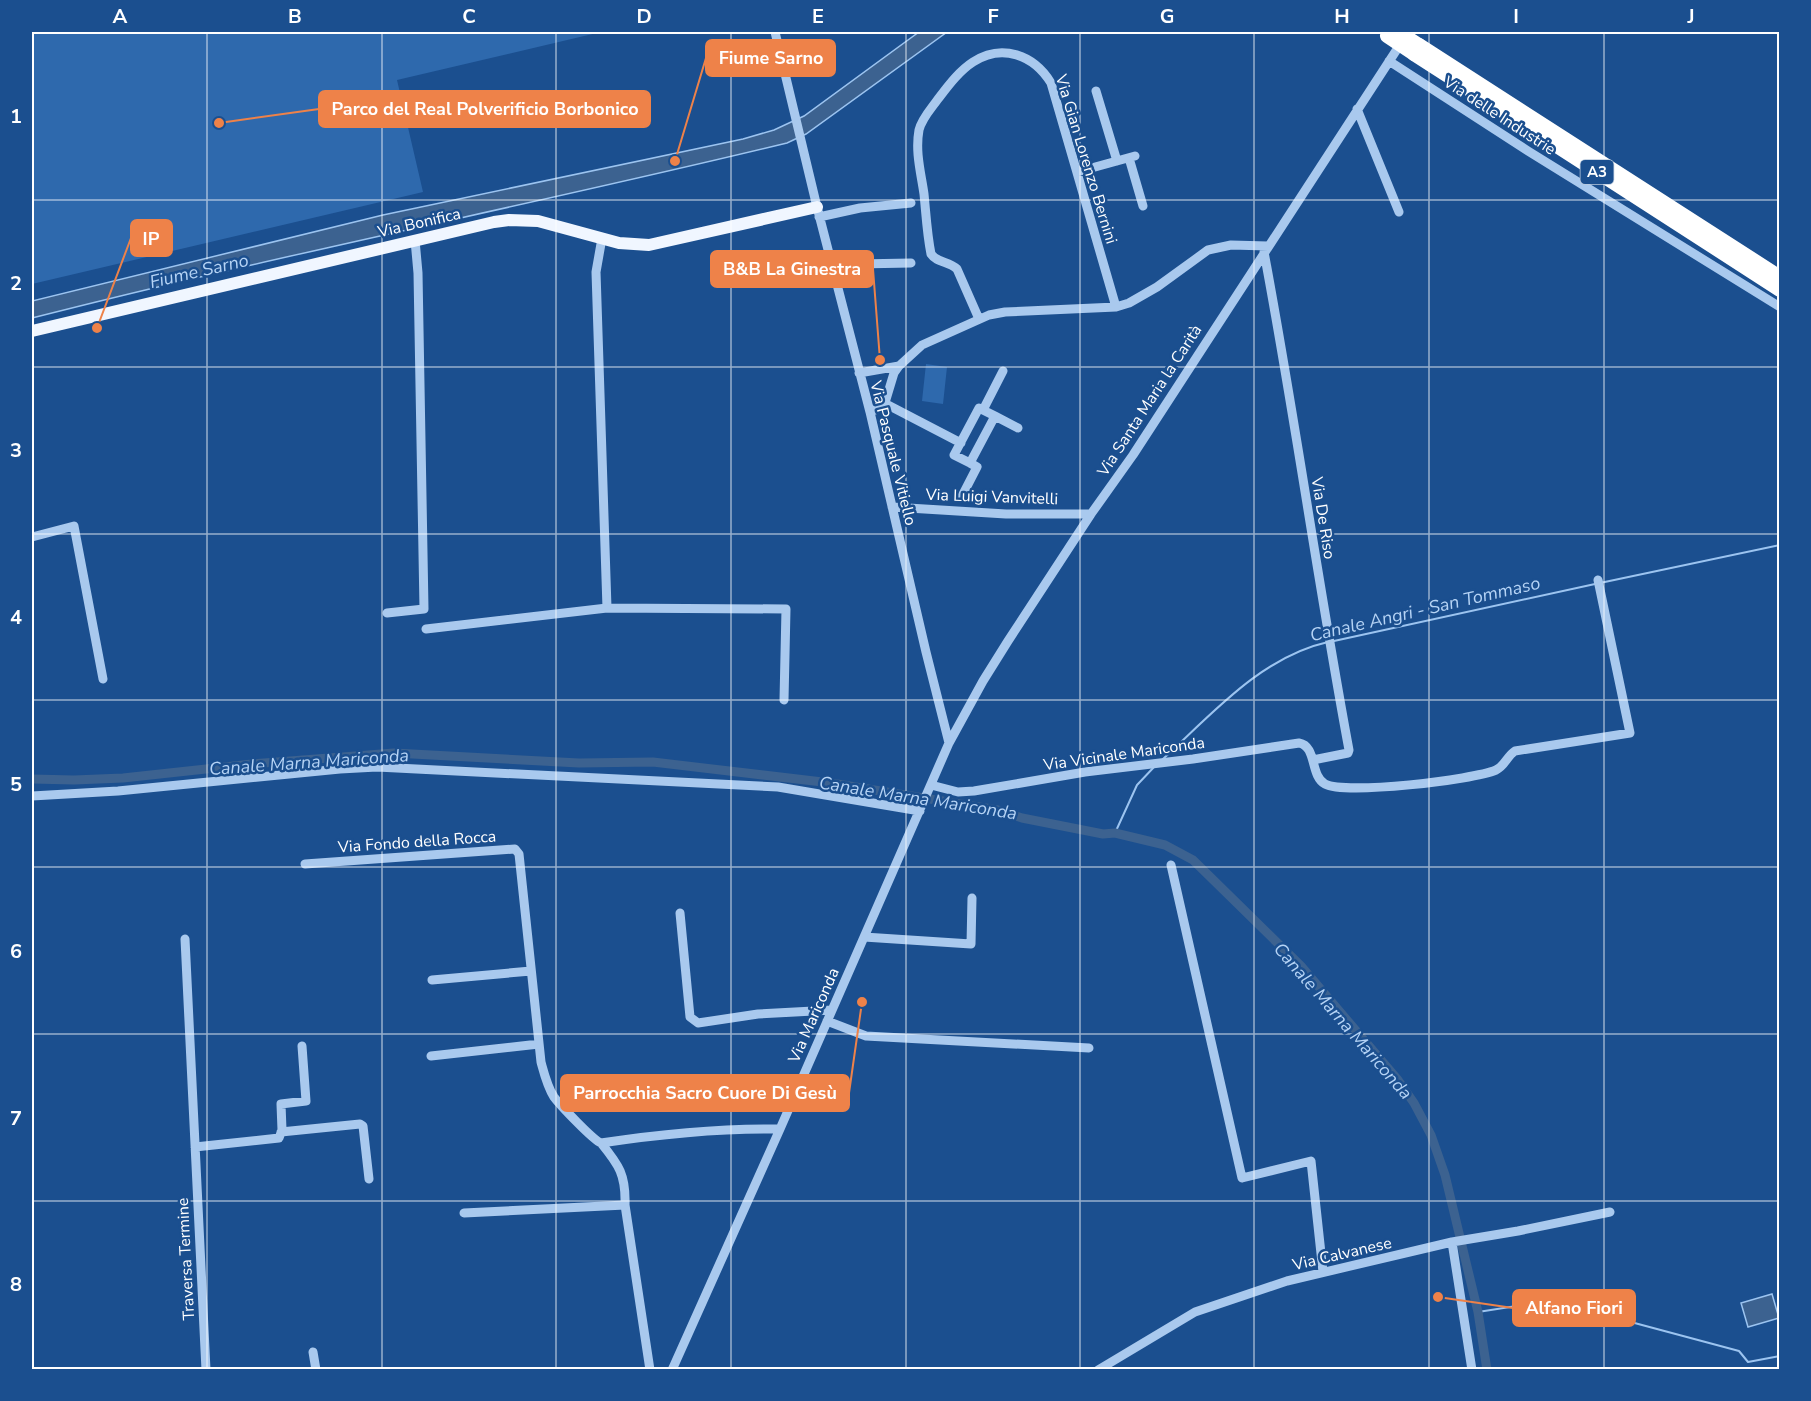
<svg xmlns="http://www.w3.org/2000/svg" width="1811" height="1401" viewBox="0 0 1811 1401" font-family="'Nunito Sans',sans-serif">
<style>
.green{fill:#2e69ad}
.water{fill:#3c6290;stroke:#9cc4f0;stroke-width:1.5}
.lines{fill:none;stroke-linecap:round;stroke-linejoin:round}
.stream{stroke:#9cc4f0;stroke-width:2}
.canal{stroke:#3c6290;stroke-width:9}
.minor{stroke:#a9c9ee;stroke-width:9}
.major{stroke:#f0f6ff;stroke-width:12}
.highway{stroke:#fff;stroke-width:14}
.highway-bridge{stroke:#fff;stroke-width:14}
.grid{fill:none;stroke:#fff;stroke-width:1.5;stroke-opacity:0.55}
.labels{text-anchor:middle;stroke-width:5;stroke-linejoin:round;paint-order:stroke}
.shield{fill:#1b4f8f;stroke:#bbcadd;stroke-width:1.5}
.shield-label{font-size:15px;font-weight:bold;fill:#fff}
.street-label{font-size:16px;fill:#fff;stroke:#1b4f8f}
.water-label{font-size:18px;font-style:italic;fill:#b5d3f5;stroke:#1b4f8f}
.leader{fill:none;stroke:#ee8249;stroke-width:2}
.callout-dot{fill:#ee8249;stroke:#1b4f8f;stroke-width:2}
.callout{fill:#ee8249;stroke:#ee8249;stroke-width:2}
.callout-label{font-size:18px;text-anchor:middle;font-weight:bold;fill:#fff}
.neatline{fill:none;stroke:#fff;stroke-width:2}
.grid-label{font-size:20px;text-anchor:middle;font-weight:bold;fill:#fff}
</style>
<rect width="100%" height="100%" fill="#1b4f8f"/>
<path class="green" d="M 32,32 L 601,32 L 397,80 L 423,192 L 32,284 Z
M 926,364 L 947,367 L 943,404 L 922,401 Z"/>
<path class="water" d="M 919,32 L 947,32 L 806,134 L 787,143 C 536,204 282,254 32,318 L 32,301 L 383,215 L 743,139 L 774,130 L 804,116 Z
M 1772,1294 L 1779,1318 L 1748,1327 L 1741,1303 Z"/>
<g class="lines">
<path class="stream" d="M 1600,583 L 1780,545
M 1334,641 L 1595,584
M 1163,759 C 1212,714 1261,657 1328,642
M 1115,833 L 1137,785 L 1155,766
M 1478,1312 L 1536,1303 L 1566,1307 L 1601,1314 L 1739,1351 L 1748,1362 L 1780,1356"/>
<path class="canal" d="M 32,779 L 74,780 L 123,778 L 252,764 L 394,753 L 579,763 L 653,762 L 831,783 L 998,810 L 1022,818 L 1103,834 L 1115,833 L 1165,845 L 1193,860 L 1301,966 L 1398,1080 L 1414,1103 L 1431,1135 L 1445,1175 L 1478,1312 L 1487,1370"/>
<path class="minor" d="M 775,32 L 817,207 L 870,412 L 926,652 L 949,743
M 1389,61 L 1528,151 L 1780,307
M 1096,91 L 1117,161
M 1357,109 L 1399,212
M 1129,158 L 1143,206
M 1077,172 L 1135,156
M 819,217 L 860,208 L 911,203
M 602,238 L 596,272 L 607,608
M 1264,252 C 1295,417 1318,584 1349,750 L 1348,753 L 1313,760
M 833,270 L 857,264 L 911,263
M 979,319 L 957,269 C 949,261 937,263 931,254 C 927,234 926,214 924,194 C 921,173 915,152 919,130 C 922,118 931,109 938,99 C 948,86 959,71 973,62 C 1002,43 1034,55 1051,83 L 1116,307
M 859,373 L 899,366
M 886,404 L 961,443
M 979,408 L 995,416 L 970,463 L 954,455 Z
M 983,410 L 1003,371
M 870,412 L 884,406 L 894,373 L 899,366 L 922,345 L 989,315 L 1005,312 L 1116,307 L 1129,303 L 1157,287 L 1208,250 L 1231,245 L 1268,246
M 995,416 L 1018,428
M 961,498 L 977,467 L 970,463
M 892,507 L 1006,514 L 1091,514
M 32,537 L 74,526 L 103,679
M 387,613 L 424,609 L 418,273 L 415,240
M 426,629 L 607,608 L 786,609 L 784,700
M 931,785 L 958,792 L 974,791 L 1085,772 L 1193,759 L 1299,743 C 1317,746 1310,776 1325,784 C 1345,795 1473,780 1496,770 C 1505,766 1507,756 1515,751 L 1630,733 L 1598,580
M 32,796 L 118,791 L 340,769 L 377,767 L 778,787 L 920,811
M 305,864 L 515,849 L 519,854 L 541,1062 C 544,1073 547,1086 554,1097 C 560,1105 593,1140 601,1143 C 660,1134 721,1128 780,1129
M 1171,865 L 1242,1178 L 1311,1161 L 1323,1272
M 680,913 L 690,1017 L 698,1023 L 758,1014 L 832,1010
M 864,937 L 971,944 L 972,898
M 185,939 L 206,1370
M 432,980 L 531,971
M 827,1021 L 866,1036 L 1089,1048
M 431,1056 L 539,1044
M 281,1132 L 360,1124 L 363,1126 L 369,1179
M 601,1143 C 619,1165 626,1175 625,1205
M 195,1147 L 279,1138 L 282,1130 L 281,1104 L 306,1101 L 302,1046
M 464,1213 L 625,1205 L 650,1370
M 1452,1242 L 1472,1370
M 313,1352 L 316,1370
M 672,1370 L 780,1129 L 949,743 L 983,681 L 1008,641 L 1091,514 L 1133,455 L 1403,40
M 1098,1370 L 1195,1312 L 1287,1281 L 1452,1242 L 1518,1231 L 1610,1212"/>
<path class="major" d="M 32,331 L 494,222 L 509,220 L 538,221 L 619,243 L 649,245 L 817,207"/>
<path class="highway" d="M 1419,45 L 1780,277
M 1414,54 L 1780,290"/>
<path class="highway-bridge" d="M 1399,32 L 1419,45
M 1387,36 L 1414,54"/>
</g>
<path class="grid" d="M 207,32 L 207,1370M 382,32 L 382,1370M 556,32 L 556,1370M 731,32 L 731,1370M 906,32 L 906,1370M 1080,32 L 1080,1370M 1254,32 L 1254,1370M 1429,32 L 1429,1370M 1604,32 L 1604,1370M 32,200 L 1780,200M 32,367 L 1780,367M 32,534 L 1780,534M 32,700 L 1780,700M 32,867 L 1780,867M 32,1034 L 1780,1034M 32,1201 L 1780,1201"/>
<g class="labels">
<rect class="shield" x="1580.5" y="160" width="33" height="24" rx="4.5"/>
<g class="shield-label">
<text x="1597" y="177">A3</text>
</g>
<g class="street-label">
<text transform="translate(1500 115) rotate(33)" y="6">Via delle Industrie</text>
<text transform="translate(1087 159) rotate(73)" y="6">Via Gian Lorenzo Bernini</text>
<text transform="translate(419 222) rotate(-13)" y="6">Via Bonifica</text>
<text transform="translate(1149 400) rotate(-57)" y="6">Via Santa Maria la Carità</text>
<text transform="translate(894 453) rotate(76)" y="6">Via Pasquale Vitiello</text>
<text transform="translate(992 496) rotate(2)" y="6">Via Luigi Vanvitelli</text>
<text transform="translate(1324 518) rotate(81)" y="6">Via De Riso</text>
<text transform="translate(1124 753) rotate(-8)" y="6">Via Vicinale Mariconda</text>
<text transform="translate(417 841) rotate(-4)" y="6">Via Fondo della Rocca</text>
<text transform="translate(813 1015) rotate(-66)" y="6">Via Mariconda</text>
<text transform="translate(1342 1253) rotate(-13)" y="6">Via Calvanese</text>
<text transform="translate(185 1259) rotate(-93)" y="6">Traversa Termine</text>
</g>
<g class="water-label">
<text transform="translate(199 271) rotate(-13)" y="6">Fiume Sarno</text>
<text transform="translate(1425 609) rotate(-13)" y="6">Canale Angri - San Tommaso</text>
<text transform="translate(309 762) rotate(-4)" y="6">Canale Marna Mariconda</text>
<text transform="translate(918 798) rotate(9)" y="6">Canale Marna Mariconda</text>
<text transform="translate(1343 1021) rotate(49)" y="6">Canale Marna Mariconda</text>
</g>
</g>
<path class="leader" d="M675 161L706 58M219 123L319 109M97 328L131 238M880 360L873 269M862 1002L849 1093M1438 1297L1513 1308"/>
<g class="callout-dot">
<circle cx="675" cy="161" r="6"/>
<circle cx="219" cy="123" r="6"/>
<circle cx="97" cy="328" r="6"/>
<circle cx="880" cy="360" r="6"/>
<circle cx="862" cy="1002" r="6"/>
<circle cx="1438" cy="1297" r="6"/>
</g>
<g class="callout">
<rect x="706" y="40" width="129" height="36" rx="6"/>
<rect x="319" y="91" width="331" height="36" rx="6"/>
<rect x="131" y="220" width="41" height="36" rx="6"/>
<rect x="711" y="251" width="162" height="36" rx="6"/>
<rect x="561" y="1075" width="288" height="36" rx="6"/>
<rect x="1513" y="1290" width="122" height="36" rx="6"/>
</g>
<g class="callout-label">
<text x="771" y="64">Fiume Sarno</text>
<text x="485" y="115">Parco del Real Polverificio Borbonico</text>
<text x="151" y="245">IP</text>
<text x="792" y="275">B&amp;B La Ginestra</text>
<text x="705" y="1099">Parrocchia Sacro Cuore Di Gesù</text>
<text x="1574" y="1314">Alfano Fiori</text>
</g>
<rect width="1811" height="1401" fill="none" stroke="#1b4f8f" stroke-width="66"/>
<rect x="33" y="33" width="1745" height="1335" class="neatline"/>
<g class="grid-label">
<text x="120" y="23">A</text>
<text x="295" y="23">B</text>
<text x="469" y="23">C</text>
<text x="644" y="23">D</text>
<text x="818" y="23">E</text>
<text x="993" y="23">F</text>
<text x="1167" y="23">G</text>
<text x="1342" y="23">H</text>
<text x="1516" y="23">I</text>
<text x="1691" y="23">J</text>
<text x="16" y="123">1</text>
<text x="16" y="290">2</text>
<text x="16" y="457">3</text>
<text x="16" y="624">4</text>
<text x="16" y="791">5</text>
<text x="16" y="958">6</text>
<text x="16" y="1125">7</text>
<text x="16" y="1291">8</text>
</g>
</svg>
